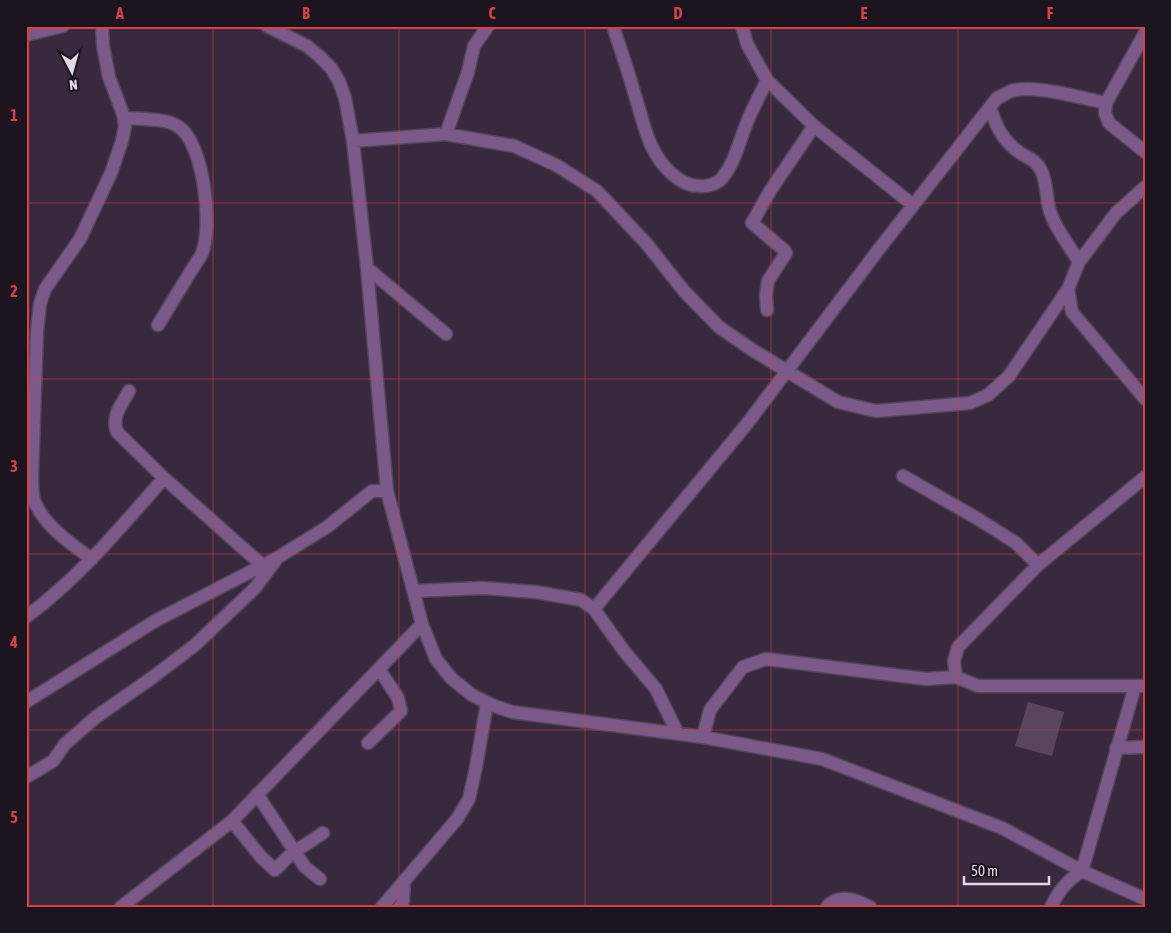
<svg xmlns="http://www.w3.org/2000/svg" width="1171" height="933" viewBox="0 0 1171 933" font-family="'Asap Condensed',sans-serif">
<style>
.building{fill:#57465e}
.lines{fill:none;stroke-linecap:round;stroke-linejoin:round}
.minor-casing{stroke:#54455a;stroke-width:15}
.minor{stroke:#7b5989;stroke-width:12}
.grid{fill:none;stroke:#d84244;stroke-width:1;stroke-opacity:0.55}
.neatline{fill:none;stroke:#d84244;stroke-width:2}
.grid-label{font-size:16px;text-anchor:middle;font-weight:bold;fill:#d84244}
</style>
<rect width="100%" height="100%" fill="#39293f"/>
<path class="building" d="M 1028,702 L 1064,712 L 1052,756 L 1015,746 Z"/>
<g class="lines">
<g class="minor-casing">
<path id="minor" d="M 267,26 L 307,46 L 319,56 L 331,68 L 339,81 L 345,98 L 353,141 L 367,268 L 387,491 L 422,624 L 436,659 L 451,678 L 472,695 L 492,705 L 512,712 L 703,737 L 822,759 L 1002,828 L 1082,871 L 1145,899
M 613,26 C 620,48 628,70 634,92 C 644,122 647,152 672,174 C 680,181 688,186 699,186 C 707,187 718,184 723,177 C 735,162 739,142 746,125 C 752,109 760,95 767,80 L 747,44 L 742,26
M 1145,33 L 1106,103 L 1105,113 L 1109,123 L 1145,152
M 26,35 L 63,26
M 990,107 C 995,123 1001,138 1015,149 C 1024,157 1035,158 1041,170 C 1047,182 1046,196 1049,208 C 1054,227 1069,245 1079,262
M 124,118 C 139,119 167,118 179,127 C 204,144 213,227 202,253 C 198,261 192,269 188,276 C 178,292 168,309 158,325
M 814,126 L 913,205
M 446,134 L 468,72 L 474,46 L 488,26
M 353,141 L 446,134 L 514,146 L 556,165 L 597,191 L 646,243 L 684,291 L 719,327 L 754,351 L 838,402 L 876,411 L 970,403 L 988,395 L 1009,376 L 1068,289
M 1145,187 L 1116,213 L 1079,262 L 1068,289 L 1072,312 L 1145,399
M 367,268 L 446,334
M 767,310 L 766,295 L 768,281 L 786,253 L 784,250 L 752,223 L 770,191 L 814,126 L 767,80
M 129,391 C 122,404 111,416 117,432 L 164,478 L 262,565
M 903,476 L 978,519 L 1016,543 L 1038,565
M 1145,477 L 1038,565 L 958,647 L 954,661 L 956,677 L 978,686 L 1145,686
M 92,559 C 71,544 43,525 34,500 C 32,493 32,484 32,476 L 37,331 L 40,304 L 45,289 L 80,239 L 111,173 L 122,141 L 125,126 L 123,114 L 109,77 L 103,46 L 102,26
M 414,591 L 482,588 L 536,592 L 581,600 L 594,609 L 624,651 L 656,689 L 678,734
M 594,609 L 746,425 L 879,249 L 997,98 C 1002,96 1007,93 1011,91 C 1035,84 1081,98 1106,103
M 26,617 C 80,577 120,528 164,478
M 26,702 L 155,621 L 277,558 L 327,527 L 372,491 L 387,491
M 703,737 L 710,710 L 743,667 L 766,659 L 926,679 L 956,677
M 368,743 L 401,711 L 398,698 L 379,669
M 1116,748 L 1145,747
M 26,777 L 53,761 L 65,744 L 96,717 L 153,677 L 195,645 L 255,588 L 276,560
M 257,794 L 305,867 L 320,879
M 232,821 L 261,857 L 275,870 L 291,854 L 323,833
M 121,907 L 232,821 L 422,624
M 382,907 L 457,819 L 469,799 L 476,767 L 487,703
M 400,907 L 403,901 L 404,881
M 827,907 C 838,893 857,900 870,907
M 1051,907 C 1059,890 1067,881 1082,871 L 1135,686"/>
</g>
<use href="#minor" class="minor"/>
</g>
<path class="grid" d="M 213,26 L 213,907M 399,26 L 399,907M 585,26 L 585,907M 771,26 L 771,907M 958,26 L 958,907M 26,203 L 1145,203M 26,379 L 1145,379M 26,554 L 1145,554M 26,730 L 1145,730"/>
<rect width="1171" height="933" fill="none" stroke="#1c151f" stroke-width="55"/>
<g transform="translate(72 72) rotate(174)" stroke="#1c151f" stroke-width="4" paint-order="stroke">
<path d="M0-4L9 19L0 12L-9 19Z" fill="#e1d7e6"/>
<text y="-8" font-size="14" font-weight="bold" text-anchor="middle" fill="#e1d7e6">N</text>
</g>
<path d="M964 876v8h85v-8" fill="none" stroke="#e1d7e6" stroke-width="2.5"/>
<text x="971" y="876" font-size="15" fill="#e1d7e6" stroke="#1c151f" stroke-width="4" paint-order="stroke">50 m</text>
<rect x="28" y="28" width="1116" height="878" class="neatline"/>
<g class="grid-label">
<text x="120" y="19">A</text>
<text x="306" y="19">B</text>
<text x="492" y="19">C</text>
<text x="678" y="19">D</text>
<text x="864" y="19">E</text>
<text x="1050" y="19">F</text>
<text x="14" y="121">1</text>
<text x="14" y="297">2</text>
<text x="14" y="472">3</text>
<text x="14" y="648">4</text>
<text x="14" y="823">5</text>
</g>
</svg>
